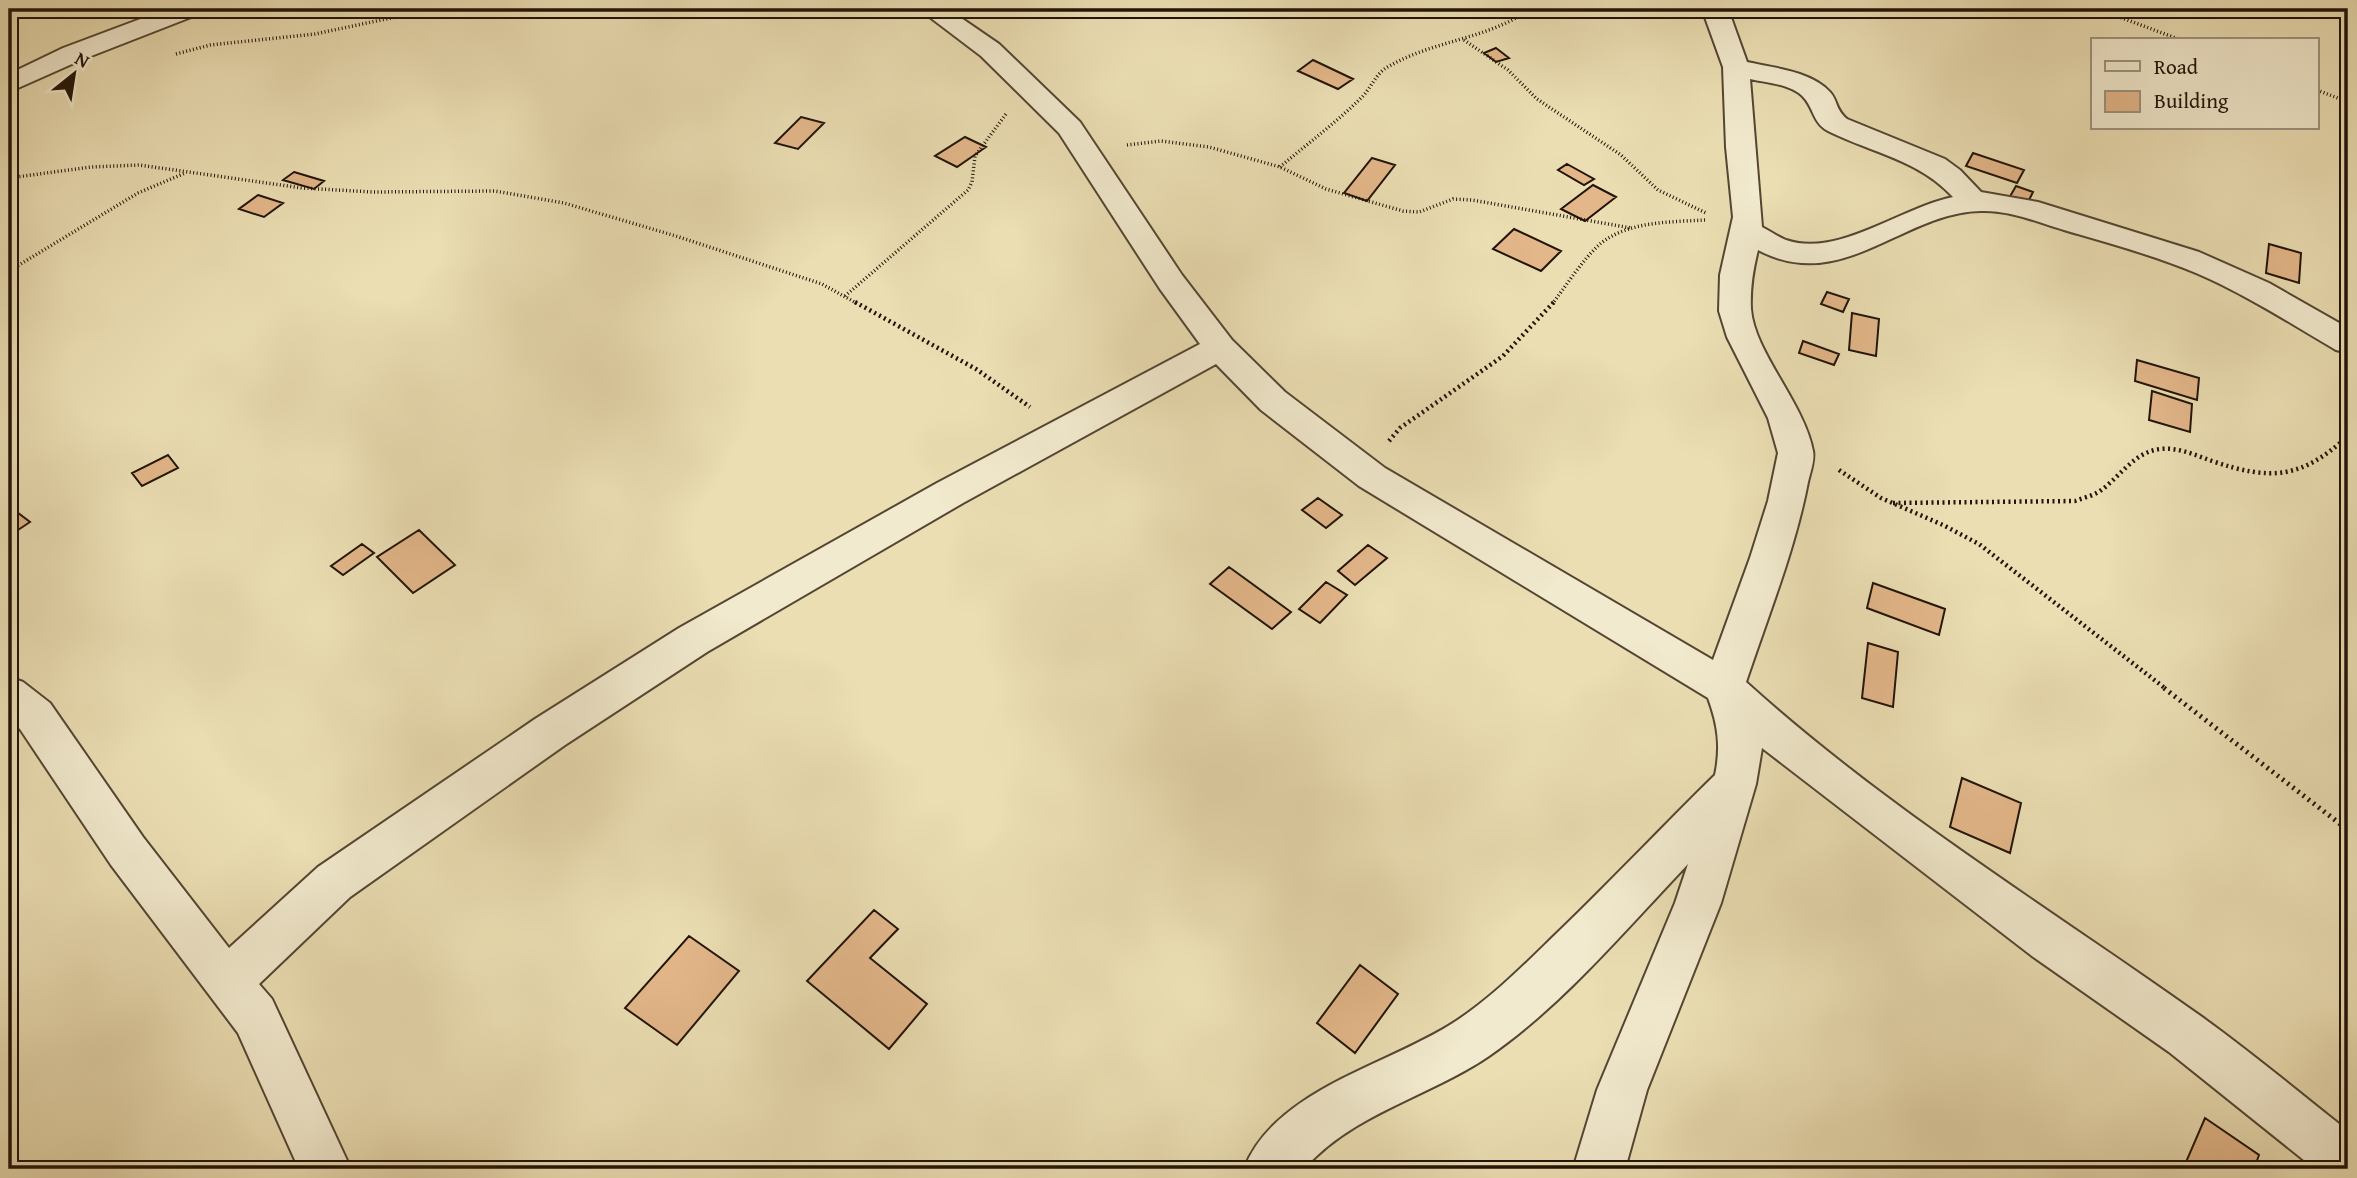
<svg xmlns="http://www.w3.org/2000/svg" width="2357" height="1178" viewBox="0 0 2357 1178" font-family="'Gentium Book Plus',serif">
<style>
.building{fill:#e3b78a;stroke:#211408;stroke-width:2}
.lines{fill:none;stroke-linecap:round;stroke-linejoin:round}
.minor-casing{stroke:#544633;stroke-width:4}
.path-far2{stroke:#211408;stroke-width:3.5;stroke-dasharray:1 2.5;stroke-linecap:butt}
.path-far1{stroke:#211408;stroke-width:4.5;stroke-dasharray:2 3.5;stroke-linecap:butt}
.path{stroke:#211408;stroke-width:5;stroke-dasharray:2 4.5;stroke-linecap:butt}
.minor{fill:#f2eace;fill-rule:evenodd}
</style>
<rect width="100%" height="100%" fill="#ebdeb3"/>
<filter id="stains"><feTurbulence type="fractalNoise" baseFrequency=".00286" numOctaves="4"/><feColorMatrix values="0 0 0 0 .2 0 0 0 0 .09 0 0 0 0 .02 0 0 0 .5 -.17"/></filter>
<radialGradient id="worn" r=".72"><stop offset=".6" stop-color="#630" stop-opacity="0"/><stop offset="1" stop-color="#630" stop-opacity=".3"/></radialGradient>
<path class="building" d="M 1496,48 L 1509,58 L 1496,62 L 1484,53 Z
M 1313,60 L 1353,79 L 1338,89 L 1298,71 Z
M 801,117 L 824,123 L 798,149 L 775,143 Z
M 965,137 L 986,147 L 957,167 L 935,156 Z
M 1973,153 L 2024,170 L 2017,183 L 1966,166 Z
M 1372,158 L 1395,165 L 1367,201 L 1344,193 Z
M 1567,164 L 1594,179 L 1584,185 L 1558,170 Z
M 294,172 L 324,181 L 314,189 L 283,180 Z
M 1593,185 L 1616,197 L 1585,221 L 1561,209 Z
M 2016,186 L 2033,192 L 2026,206 L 2008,200 Z
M 258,195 L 283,203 L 264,217 L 239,209 Z
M 1514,229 L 1561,251 L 1541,271 L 1493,249 Z
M 2269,244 L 2301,253 L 2299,283 L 2266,273 Z
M 1827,292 L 1849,299 L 1843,312 L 1821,304 Z
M 1852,313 L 1879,319 L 1876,356 L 1849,350 Z
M 1803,341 L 1839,354 L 1834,365 L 1799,353 Z
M 2137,360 L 2199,378 L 2197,400 L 2135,381 Z
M 2152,391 L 2192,404 L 2190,432 L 2149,420 Z
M 168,455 L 178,468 L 142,486 L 132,473 Z
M 1318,498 L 1342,515 L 1326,528 L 1302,510 Z
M 9,506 L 30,522 L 9,536 Z
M 419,530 L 455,565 L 413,593 L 377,557 Z
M 362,544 L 374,553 L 343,575 L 331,566 Z
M 1368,545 L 1387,558 L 1355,585 L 1338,571 Z
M 1229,567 L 1291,612 L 1272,629 L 1210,584 Z
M 1326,582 L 1347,595 L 1320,623 L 1299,609 Z
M 1873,583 L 1945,609 L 1939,635 L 1867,608 Z
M 1868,643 L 1898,652 L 1893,707 L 1862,698 Z
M 1962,778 L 2021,803 L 2010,853 L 1950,827 Z
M 874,910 L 898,929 L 870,958 L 927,1004 L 889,1049 L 807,981 Z
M 689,936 L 739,971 L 677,1045 L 625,1008 Z
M 1360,965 L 1398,994 L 1355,1053 L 1317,1023 Z
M 2205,1118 L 2259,1155 L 2254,1169 L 2183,1169 Z"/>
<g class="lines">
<g class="minor-casing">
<path id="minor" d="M 167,9 L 203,9 L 199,14 L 81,60 L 9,92 L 9,74 L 63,48 Z
M 919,9 L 948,9 L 999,44 L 1080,122 L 1182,275 L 1232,340 L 1285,392 L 1385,468 L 1713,660 L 1750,558 L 1768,501 L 1778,453 L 1768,418 L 1727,337 L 1719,311 L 1720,275 L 1733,217 L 1726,147 L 1723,67 L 1702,9 L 1728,9 L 1747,62 C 1774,68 1811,71 1830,92 C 1838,101 1835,109 1847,119 L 1945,159 L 1960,170 L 1981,192 L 2038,202 L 2199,252 L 2269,283 L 2348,328 L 2348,353 L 2336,350 C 2290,323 2245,294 2196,273 C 2153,255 2108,243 2064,230 C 2037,222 2010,210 1981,211 C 1903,212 1842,295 1758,250 C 1753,270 1750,288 1751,309 C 1754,352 1804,403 1813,451 C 1815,460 1810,473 1808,482 C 1795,550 1768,616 1746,682 C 1886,809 2049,908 2202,1017 C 2252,1053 2300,1093 2348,1131 L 2348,1169 L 2315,1169 L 2169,1052 L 2032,956 L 1762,748 L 1756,784 L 1721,903 L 1647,1090 L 1625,1169 L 1573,1169 L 1597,1090 L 1675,903 L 1688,864 C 1626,929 1563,1005 1489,1056 C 1429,1097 1353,1113 1304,1169 L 1244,1169 C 1274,1090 1388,1065 1453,1023 C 1492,998 1524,965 1557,933 C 1611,881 1662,827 1715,775 C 1721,747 1718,725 1708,698 L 1359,486 L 1261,410 L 1216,364 L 963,503 L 707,652 L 565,745 L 350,897 L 259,984 L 272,999 L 351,1169 L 299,1169 L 238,1033 L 111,865 L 20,729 L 9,719 L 9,677 L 23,682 L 50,703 L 143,837 L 229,948 L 318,867 L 535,719 L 679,628 L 937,483 L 1200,344 L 1160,289 L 1059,133 L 981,56 ZM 1750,79 C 1767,83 1794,84 1805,99 C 1814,110 1814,125 1830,132 C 1873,153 1919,160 1953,197 C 1902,207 1838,258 1786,240 C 1778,237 1770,231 1762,227 Z"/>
</g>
<path class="path-far2" d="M 381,9 L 397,16
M 2098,9 L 2181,40
M 1464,40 L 1508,70 L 1537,99 L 1621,155 L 1658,190 L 1706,213
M 176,54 L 210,45 L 315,34 L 433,9
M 2317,90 L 2348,102
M 1127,145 L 1161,141 L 1209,147 L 1280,167 L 1326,189 L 1403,211 L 1419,212 L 1453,199 L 1472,200 L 1631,228
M 1280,167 C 1307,144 1337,122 1362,97 C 1371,88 1376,74 1386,68 C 1432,40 1487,40 1530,9
M 9,178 L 91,167 L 139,165 L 302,188 L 373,192 L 495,191 L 564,203 L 676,236 L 822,284 L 858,304
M 9,271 L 138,193 L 185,173
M 845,296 L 968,190 L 972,182 L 975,156 L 1006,114
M 1552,304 C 1567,285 1582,260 1600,244 C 1628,221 1671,222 1705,220"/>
<path class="path-far1" d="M 855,302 L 976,369 L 1030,407
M 1389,441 L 1400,428 L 1503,356 L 1554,302
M 1839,470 L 1881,498 L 1943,525 L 1979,544 L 2166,689
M 1893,503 L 2075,501 C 2083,498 2092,496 2100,491 C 2120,477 2134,452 2160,449 C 2178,447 2195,455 2212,461 C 2271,481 2301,479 2348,436"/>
<path class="path" d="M 2164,688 L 2348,830"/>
<use href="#minor" class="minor"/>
</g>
<rect width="2357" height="1178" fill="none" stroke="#ebdeb3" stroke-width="35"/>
<rect x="10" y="10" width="2336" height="1157" fill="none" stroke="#211408" stroke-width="3.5"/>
<rect x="18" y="18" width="2322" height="1143" fill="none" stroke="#211408" stroke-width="2"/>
<rect x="2091" y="38" width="228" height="91" fill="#f2eace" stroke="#9e947f" stroke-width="2"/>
<rect x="2105" y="61" width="35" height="10" fill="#f2eace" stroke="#9e947f" stroke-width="2"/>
<text x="2154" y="74" font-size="21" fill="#211408">Road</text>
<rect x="2105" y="91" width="35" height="21" fill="#e3b78a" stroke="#9e947f" stroke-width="2"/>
<text x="2154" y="108" font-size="21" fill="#211408">Building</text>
<g transform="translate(74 74) rotate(30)" stroke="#f2eace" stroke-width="5" paint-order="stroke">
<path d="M0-5L12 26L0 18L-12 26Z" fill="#211408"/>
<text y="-10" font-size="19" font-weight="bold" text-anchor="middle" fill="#211408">N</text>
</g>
<rect width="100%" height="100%" filter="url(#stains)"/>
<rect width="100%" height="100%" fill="url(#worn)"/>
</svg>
